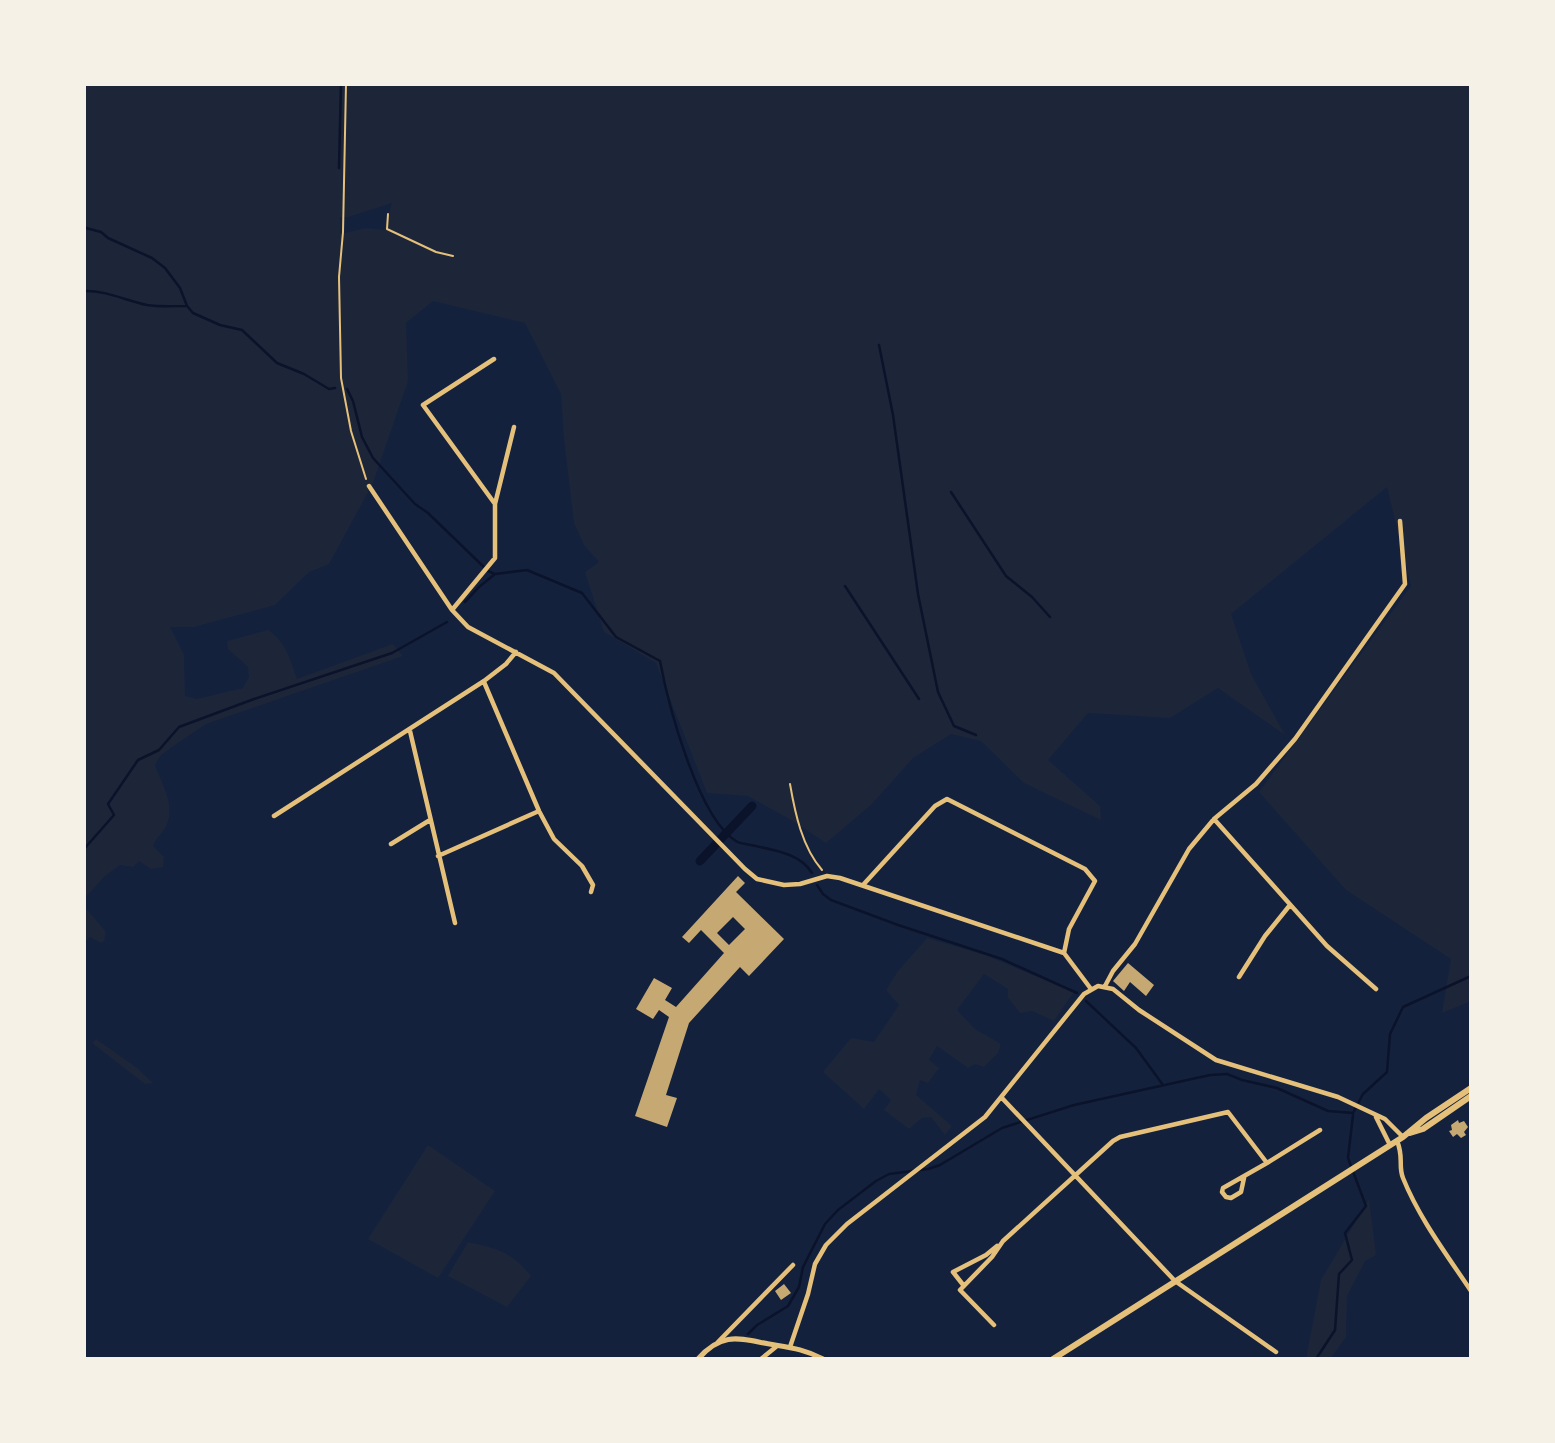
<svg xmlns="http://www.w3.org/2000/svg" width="1555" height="1443" viewBox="0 0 1555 1443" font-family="Commissioner,sans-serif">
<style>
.green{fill:#1d2539;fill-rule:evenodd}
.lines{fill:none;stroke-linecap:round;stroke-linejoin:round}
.stream{stroke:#0b132b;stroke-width:2.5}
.canal{stroke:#0b132b;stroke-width:9}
.building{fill:#c6a872;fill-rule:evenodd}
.path{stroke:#e5c07b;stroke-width:2}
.minor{stroke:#e5c07b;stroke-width:4.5}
.tertiary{stroke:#e5c07b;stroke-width:5}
.primary{stroke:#e5c07b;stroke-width:6}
</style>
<rect width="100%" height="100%" fill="#14213d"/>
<path class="green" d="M 84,84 L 1471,84 L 1471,1001 L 1442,1013 L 1451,959 L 1346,890 L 1259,792 L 1411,586 L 1387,487 L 1231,614 L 1251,674 L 1285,735 L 1218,688 L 1170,718 L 1088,713 L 1048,760 L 1100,806 L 1101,820 L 1024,783 L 981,741 L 951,734 L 913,758 L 872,804 L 826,843 L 791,820 L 748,796 L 707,793 L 656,663 L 604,632 L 585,572 L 599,562 L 584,545 L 574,523 L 564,439 L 561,394 L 525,323 L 433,301 L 406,323 L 408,381 L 373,483 L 329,564 L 309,572 L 275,605 L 194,627 L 170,627 L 184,655 L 185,696 L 197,699 L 243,688 L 249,677 L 248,667 L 228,649 L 227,641 L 268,630 C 286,642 290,659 297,679 L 393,644 L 403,656 L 206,724 L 172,747 L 160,756 L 155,765 C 161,782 174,802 168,821 C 166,831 156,837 153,846 L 164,857 L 163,867 L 151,869 L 139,861 L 133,867 L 120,865 L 105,876 L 84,899 ZM 392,203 L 384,230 L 366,228 L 341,234 L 340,217 L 348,217 Z
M 84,906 L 106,932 L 104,941 L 101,943 L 90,937 L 84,943 Z
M 927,938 L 985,955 L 1074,992 L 1054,1021 L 1032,1011 L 1020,1013 L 1008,998 L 1008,989 L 984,974 L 957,1010 L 975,1029 L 1001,1044 L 998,1053 L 984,1067 L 975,1064 L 968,1068 L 937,1046 L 929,1060 L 939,1068 L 928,1083 L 920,1080 L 916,1095 L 952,1126 L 945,1135 L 931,1117 L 922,1118 L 909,1129 L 884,1110 L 891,1100 L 879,1089 L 864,1109 L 823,1072 L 851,1038 L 874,1042 L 899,1005 L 886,990 L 898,971 Z
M 96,1039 L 137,1068 L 153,1083 L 145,1084 L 92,1043 Z
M 428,1145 L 495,1191 L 438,1278 L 368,1239 Z
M 1369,1199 L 1376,1255 L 1365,1261 L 1347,1296 L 1346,1337 L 1330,1359 L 1306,1359 L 1321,1280 Z
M 468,1242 C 496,1248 512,1252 531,1276 L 507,1307 L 448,1276 Z"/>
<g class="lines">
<path class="stream" d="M 339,168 L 341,84
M 84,225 L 86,228 L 101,232 L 108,238 L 152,258 L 165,268 L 180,288 L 187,306 L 193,313 L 220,325 L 242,330 L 277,363 L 304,374 L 329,389 L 335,388
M 84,291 C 105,290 127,301 147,305 C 160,307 173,306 186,306
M 879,345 L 893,415 L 918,594 L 938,692 L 954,726 L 976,735
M 347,389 L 353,401 L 362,437 L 373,458 L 415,504 L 428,513 L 488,571 L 495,574
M 951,492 L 1006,576 L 1032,597 L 1050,617
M 845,586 L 919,699
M 465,602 L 479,587 L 495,574 L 527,570 L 582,593 L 616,637 L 660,661 C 668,704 698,818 736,841 C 740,844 747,844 751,845 C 773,850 800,853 812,873
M 84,849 L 114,815 L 108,804 L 138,760 L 159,750 L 179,727 L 254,699 L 392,653 L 447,622
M 817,885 L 823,894 L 831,900 L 898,925 L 1002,959 L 1077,993
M 1086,1001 L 1136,1048 L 1163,1085
M 748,1334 L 757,1325 L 788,1306 L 799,1287 L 803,1267 L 825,1224 L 838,1210 L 876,1181 L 889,1174 L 928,1169 L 940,1165 L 1002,1128 L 1074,1105 L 1210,1075 L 1227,1074 L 1242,1080 L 1277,1088 L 1328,1111 L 1353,1113 L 1363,1094 L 1387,1072 L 1390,1034 L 1403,1007 L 1471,976
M 1316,1359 L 1335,1330 L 1339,1274 L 1352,1260 L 1345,1233 L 1366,1206 L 1348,1158 L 1353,1115"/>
<path class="canal" d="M 700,861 L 752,806"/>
</g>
<path class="building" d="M 738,876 L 745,883 L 736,892 L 784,939 L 749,976 L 740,967 L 689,1023 L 666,1095 L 677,1098 L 667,1127 L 635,1116 L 669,1017 L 659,1010 L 653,1019 L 636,1009 L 654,978 L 672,988 L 665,1000 L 676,1007 L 724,953 L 701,930 L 689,943 L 682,937 ZM 733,917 L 745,929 L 729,945 L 717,933 Z
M 1128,963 L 1154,985 L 1146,996 L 1130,982 L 1124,991 L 1113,981 Z
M 1458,1120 L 1459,1123 L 1464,1121 L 1468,1127 L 1464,1132 L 1466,1135 L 1461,1138 L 1457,1134 L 1453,1137 L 1449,1131 L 1452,1130 L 1451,1125 Z
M 784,1284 L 791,1293 L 781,1300 L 775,1291 Z"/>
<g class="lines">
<path class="path" d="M 346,84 L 343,232 L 339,277 L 341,378 L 351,431 L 366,479
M 388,214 L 387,229 L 436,252 L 453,256
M 790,784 C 795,813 802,847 822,870"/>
<path class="minor" d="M 494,359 L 423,405 L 495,504
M 369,486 L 452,610 L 468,627 L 554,673 L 745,869 L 757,879 L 784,885 L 800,884 L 827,876 L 840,878 L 1064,953 L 1091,989
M 452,610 L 495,558 L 495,504 L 514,427
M 484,682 L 539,811 L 554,839 L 582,866 L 593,885 L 591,892
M 410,731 L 455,923
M 274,816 L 484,681 L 506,664 L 516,652
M 1214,819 L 1327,946 L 1376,989
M 391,844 L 430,820
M 438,856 L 539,811
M 863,885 L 935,806 L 947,799 L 1085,869 L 1095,881 L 1069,929 L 1064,953
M 1239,977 L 1265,936 L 1290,905
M 1105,986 L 1113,971 L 1135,944 L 1189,849 L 1214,819 L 1256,784 L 1295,739 L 1405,584 L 1400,521
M 1002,1098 L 1175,1281 L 1276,1352
M 1376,1117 L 1390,1145
M 1397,1141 C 1404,1157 1398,1166 1403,1178 C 1419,1218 1447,1255 1471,1291
M 1267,1163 L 1320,1130
M 964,1286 L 953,1272 L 986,1255 L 997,1246
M 994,1325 L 960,1290 L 992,1257 L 1003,1241 L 1113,1141 L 1120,1137 L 1228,1112 L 1267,1163 L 1223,1188 L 1222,1192 L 1226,1197 L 1231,1198 L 1241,1192 L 1244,1178
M 718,1342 L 793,1265
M 790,1347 L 808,1294 L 815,1264 L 826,1245 L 847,1224 L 985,1117 L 1084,994 L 1098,986 L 1113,989 L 1139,1010 L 1216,1060 L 1338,1097 L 1385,1119 L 1403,1137
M 761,1359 L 777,1346"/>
<path class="tertiary" d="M 698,1359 C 724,1329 743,1340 775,1345 C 793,1348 806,1350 823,1359"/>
<path class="primary" d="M 1410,1133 L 1423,1129 L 1471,1096
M 1053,1359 L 1403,1137 L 1426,1118 L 1471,1088"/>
</g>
<rect width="1555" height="1443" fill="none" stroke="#f6f1e7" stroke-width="172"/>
</svg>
